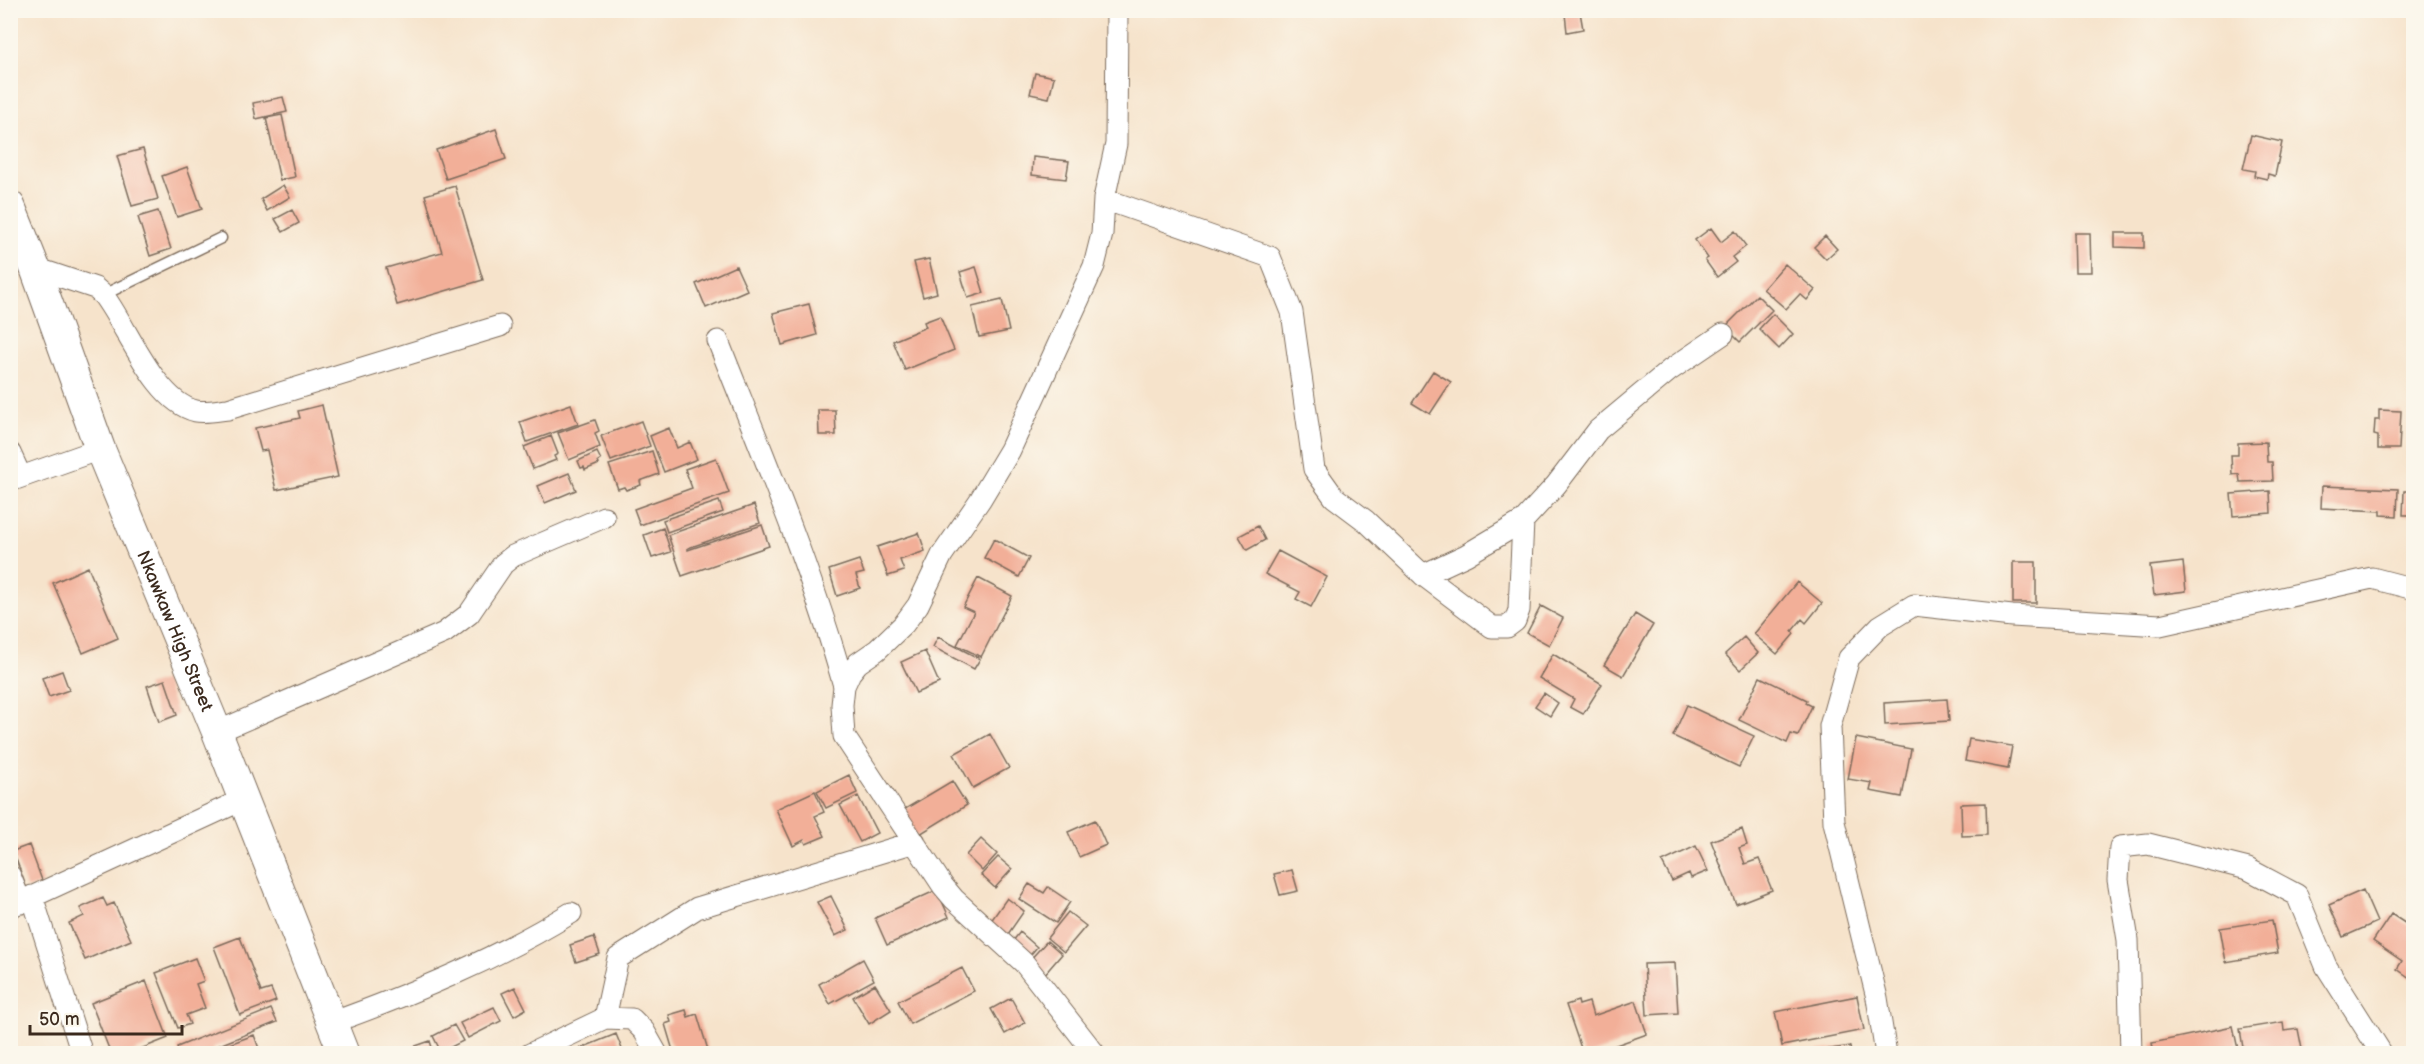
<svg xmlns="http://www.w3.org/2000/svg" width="2424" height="1064" viewBox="0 0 2424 1064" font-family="'Balsamiq Sans',sans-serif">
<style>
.building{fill:#f2af98}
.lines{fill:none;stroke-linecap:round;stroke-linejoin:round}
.lane-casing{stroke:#7c6b5b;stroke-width:13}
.street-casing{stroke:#7c6b5b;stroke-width:23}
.secondary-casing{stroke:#7c6b5b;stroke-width:32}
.lane{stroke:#fff;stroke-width:10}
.street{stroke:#fff;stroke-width:21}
.secondary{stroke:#fff;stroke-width:30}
.labels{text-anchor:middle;stroke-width:6;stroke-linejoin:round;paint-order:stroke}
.street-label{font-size:18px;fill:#3b2a1e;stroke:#fbf7ec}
</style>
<rect width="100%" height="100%" fill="#fbf7ec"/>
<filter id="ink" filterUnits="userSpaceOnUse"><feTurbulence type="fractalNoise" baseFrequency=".0167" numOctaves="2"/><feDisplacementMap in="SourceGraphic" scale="12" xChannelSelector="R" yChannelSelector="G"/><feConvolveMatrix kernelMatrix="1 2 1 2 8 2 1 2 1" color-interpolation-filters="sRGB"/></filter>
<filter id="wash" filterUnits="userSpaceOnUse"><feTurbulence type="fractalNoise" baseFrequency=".008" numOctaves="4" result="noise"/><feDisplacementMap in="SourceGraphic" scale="24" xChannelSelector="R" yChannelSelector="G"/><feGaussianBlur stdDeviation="1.35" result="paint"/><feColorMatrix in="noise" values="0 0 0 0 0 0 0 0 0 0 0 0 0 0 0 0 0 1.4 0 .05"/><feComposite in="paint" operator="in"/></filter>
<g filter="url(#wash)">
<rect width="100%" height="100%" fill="#f6e3cb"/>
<g id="blocks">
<path class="building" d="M 1580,12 L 1583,29 L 1567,32 L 1565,14 Z
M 1035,73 L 1054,77 L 1049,98 L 1030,94 Z
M 283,97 L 287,112 L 256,119 L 253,103 Z
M 282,115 L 295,177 L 280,180 L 266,118 Z
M 496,129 L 506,159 L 446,179 L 436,150 Z
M 2251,135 L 2282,142 L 2275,176 L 2268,174 L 2267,179 L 2254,176 L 2255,171 L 2243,169 Z
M 143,149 L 158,199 L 132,206 L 117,156 Z
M 1033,157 L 1069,161 L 1066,179 L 1032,175 Z
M 187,167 L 202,209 L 177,217 L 162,176 Z
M 283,185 L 290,197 L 267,211 L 261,199 Z
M 455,186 L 483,280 L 397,305 L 386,268 L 442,252 L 425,195 Z
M 292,210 L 299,223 L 283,232 L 275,219 Z
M 158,211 L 171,249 L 150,256 L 138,217 Z
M 1711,228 L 1721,242 L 1735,231 L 1746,246 L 1732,257 L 1736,262 L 1717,277 L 1705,260 L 1708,258 L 1695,240 Z
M 2074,233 L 2090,233 L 2091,272 L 2075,272 Z
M 2115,233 L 2144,233 L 2144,248 L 2115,247 Z
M 1825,236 L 1837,249 L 1826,259 L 1814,247 Z
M 929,259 L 937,293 L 923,297 L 914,262 Z
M 1785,264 L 1815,290 L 1807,300 L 1800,294 L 1786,309 L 1763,289 Z
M 736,266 L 747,290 L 706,308 L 696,284 Z
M 976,267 L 984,293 L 968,298 L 960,272 Z
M 1757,295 L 1772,310 L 1740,342 L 1725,327 Z
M 1002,300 L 1009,331 L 979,337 L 972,307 Z
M 809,304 L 817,335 L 782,345 L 773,313 Z
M 1773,314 L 1793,334 L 1779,349 L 1759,329 Z
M 940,316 L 954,350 L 905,370 L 893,341 L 926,327 L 924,322 Z
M 1433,371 L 1451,382 L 1430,414 L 1412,403 Z
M 571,404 L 578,424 L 527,442 L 520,422 Z
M 322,405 L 338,477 L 276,490 L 267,450 L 261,451 L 255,428 L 300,418 L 298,411 Z
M 818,410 L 835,410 L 836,435 L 819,435 Z
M 2379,410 L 2401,411 L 2399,449 L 2378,449 L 2378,436 L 2374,435 L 2375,420 L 2379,420 Z
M 595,420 L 599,431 L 595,433 L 600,447 L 569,460 L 558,433 Z
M 641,421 L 650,446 L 611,461 L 601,436 Z
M 669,428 L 677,448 L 690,442 L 697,459 L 664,472 L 650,436 Z
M 551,436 L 558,454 L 554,456 L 556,460 L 533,469 L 524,447 Z
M 2266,442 L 2267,462 L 2272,462 L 2273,481 L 2240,482 L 2239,474 L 2232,475 L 2231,455 L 2238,455 L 2238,443 Z
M 652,451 L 659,474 L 640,481 L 641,485 L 626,490 L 624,487 L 618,489 L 609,465 Z
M 597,452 L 601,460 L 598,462 L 599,464 L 585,470 L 584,467 L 581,468 L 578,461 Z
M 716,458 L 729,493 L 640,525 L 634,509 L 692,488 L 685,469 Z
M 569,473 L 576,490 L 545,503 L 538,486 Z
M 2322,486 L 2398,489 L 2397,516 L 2381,515 L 2381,511 L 2321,508 Z
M 2270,491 L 2271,513 L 2233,516 L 2231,494 Z
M 2404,491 L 2414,491 L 2414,515 L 2403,515 Z
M 719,501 L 723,512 L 667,532 L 663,520 Z
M 754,505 L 760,523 L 688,548 L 688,550 L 762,525 L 769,546 L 682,576 L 668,535 Z
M 1258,526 L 1265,540 L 1247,550 L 1239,536 Z
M 663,528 L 671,552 L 652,558 L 644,535 Z
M 919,533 L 925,551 L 900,560 L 904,571 L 888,576 L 877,547 Z
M 994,539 L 1029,558 L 1019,577 L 984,558 Z
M 1278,551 L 1327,577 L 1311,607 L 1296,599 L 1300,592 L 1265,574 Z
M 859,560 L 864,573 L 856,575 L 860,588 L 837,596 L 829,570 Z
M 2013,562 L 2036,562 L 2036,603 L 2013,603 Z
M 2183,562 L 2186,591 L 2154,595 L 2150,566 Z
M 88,567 L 118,638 L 83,653 L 53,583 Z
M 978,578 L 1012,596 L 981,657 L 957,645 L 974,612 L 963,607 Z
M 1797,582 L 1822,603 L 1806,623 L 1802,619 L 1792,631 L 1794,634 L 1777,654 L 1754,634 Z
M 1541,606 L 1563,618 L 1549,645 L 1527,633 Z
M 1635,614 L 1653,625 L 1623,676 L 1604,665 Z
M 938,637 L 980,659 L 974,669 L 933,647 Z
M 1744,637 L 1758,653 L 1740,670 L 1725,654 Z
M 925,651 L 939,683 L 916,693 L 901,662 Z
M 1553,654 L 1602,684 L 1583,714 L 1570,707 L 1574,699 L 1539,678 Z
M 62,671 L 69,690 L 49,697 L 42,678 Z
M 1760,677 L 1807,700 L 1806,703 L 1812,706 L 1798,736 L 1791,734 L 1787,743 L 1739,720 Z
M 165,680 L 177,715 L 159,722 L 147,686 Z
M 1544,693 L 1558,703 L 1550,716 L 1535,706 Z
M 1947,699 L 1949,721 L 1885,725 L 1884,703 Z
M 1687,705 L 1754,736 L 1739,767 L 1673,736 Z
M 990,734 L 1009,768 L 973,788 L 954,754 Z
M 1856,738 L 1911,749 L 1902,797 L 1870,791 L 1872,783 L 1848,779 Z
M 1969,739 L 2012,746 L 2008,769 L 1965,761 Z
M 849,775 L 857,793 L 826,808 L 817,791 Z
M 952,781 L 967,805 L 915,837 L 900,812 Z
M 815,791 L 824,812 L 815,816 L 825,836 L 806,844 L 804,840 L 793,846 L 776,809 Z
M 858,796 L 877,833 L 860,842 L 840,805 Z
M 1986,803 L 1987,835 L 1962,836 L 1961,804 Z
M 1095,820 L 1106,845 L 1079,857 L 1068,832 Z
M 1742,829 L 1747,845 L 1739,848 L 1745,864 L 1759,859 L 1772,890 L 1736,904 L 1711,841 Z
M 981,839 L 997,854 L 982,871 L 966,855 Z
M 29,845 L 43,883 L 27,889 L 13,851 Z
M 1696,846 L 1708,871 L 1691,878 L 1689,873 L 1672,881 L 1662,862 Z
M 998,857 L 1012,869 L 995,888 L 981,875 Z
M 1292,870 L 1298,891 L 1280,895 L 1274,874 Z
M 1029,884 L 1044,893 L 1048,887 L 1070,902 L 1056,923 L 1019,899 Z
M 937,890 L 949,917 L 887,945 L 875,918 Z
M 2363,890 L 2377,922 L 2343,937 L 2329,905 Z
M 831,896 L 848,930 L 835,936 L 817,902 Z
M 103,898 L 107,906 L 114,903 L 131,940 L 85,960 L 69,923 L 84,916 L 80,908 Z
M 1007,898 L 1024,911 L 1006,937 L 988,925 Z
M 1068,912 L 1086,926 L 1064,952 L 1047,938 Z
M 2391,914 L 2414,929 L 2414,972 L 2410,978 L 2397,969 L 2402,961 L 2373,941 Z
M 2272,920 L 2278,953 L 2226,962 L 2220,928 Z
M 1020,932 L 1037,947 L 1026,960 L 1009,946 Z
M 240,937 L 261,992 L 271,989 L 276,1001 L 240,1015 L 214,947 Z
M 594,937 L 600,954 L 576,962 L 570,945 Z
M 1047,941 L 1062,954 L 1044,975 L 1028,962 Z
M 195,958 L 204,981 L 196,984 L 205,1008 L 186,1015 L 190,1024 L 178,1028 L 156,973 Z
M 863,959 L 874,980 L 830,1004 L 819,984 Z
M 1675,963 L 1678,1013 L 1647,1015 L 1644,964 Z
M 962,968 L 974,991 L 910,1024 L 898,1001 Z
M 146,981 L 168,1038 L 128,1054 L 111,1054 L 91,1003 Z
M 875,984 L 891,1010 L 869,1024 L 853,997 Z
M 515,987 L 526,1009 L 514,1016 L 502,993 Z
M 1857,996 L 1864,1030 L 1782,1046 L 1775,1012 Z
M 1011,998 L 1025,1023 L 1005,1034 L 991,1009 Z
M 1578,1001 L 1579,1005 L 1589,1002 L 1593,1016 L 1636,1001 L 1647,1034 L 1591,1054 L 1583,1054 L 1566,1005 Z
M 494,1007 L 501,1021 L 468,1038 L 460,1023 Z
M 271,1009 L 277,1022 L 212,1048 L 214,1054 L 179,1054 L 177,1047 Z
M 686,1010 L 688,1017 L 697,1014 L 708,1050 L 696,1054 L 674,1054 L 665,1024 L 671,1022 L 669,1015 Z
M 2283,1022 L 2284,1031 L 2298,1029 L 2303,1054 L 2244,1054 L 2240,1029 Z
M 454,1025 L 463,1041 L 441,1052 L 433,1036 Z
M 2233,1026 L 2239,1054 L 2154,1054 L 2152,1043 Z
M 616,1034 L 624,1054 L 569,1054 L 569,1053 Z
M 254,1035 L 261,1054 L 227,1054 L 224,1046 Z
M 430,1041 L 434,1054 L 408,1054 L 407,1049 Z
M 1850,1046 L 1851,1054 L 1811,1054 L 1811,1052 Z"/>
</g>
</g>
<g filter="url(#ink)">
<use href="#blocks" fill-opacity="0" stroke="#7c6b5b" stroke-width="1.5"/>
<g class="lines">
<g class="lane-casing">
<path id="lane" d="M 103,295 L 221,238"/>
</g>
<g class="street-casing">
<path id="street" d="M 1104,199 L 1270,257 L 1292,312 L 1314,469 L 1334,497 L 1366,521 L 1423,575 L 1492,627 L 1507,627 L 1515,621 L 1519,610 L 1523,521
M 35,268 L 95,288 L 103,295 C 127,326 155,402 196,411 C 205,413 219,410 228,409 L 500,326
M 718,341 C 763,455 811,568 844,686
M 10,453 L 21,477
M 10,481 L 100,449
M 1423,575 L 1466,555 L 1523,521 L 1556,485 L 1598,430 L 1670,370 L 1723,334
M 217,732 L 444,633 L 469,614 L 503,564 L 513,556 L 604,517
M 10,876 L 21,903
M 32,896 L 82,1054
M 10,907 L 242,800
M 605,1018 L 618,958 L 697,908 L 915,842
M 331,1023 C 414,993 496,959 571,913
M 530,1054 L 605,1018 L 632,1019 L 644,1031 L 657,1054
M 1095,1054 L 1024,963 L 954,899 L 943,886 L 844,736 L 842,705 L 844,686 L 850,673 L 858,663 L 877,650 L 904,624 L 918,605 L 942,555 L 980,500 L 1010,450 L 1094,266 L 1102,234 L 1104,199 L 1116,144 L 1117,10
M 1886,1054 L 1877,998 L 1834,822 L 1830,726 L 1849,658 L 1880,626 L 1914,605 L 2012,616 L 2160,625 L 2372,578 L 2414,589
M 2131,1054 L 2128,940 L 2118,880 L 2120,847 L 2148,844 L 2248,869 L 2297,895 L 2326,966 L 2382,1054"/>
</g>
<g class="secondary-casing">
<g id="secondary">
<path id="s1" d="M 10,206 L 35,268 L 100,449 L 217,732 L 344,1054"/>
</g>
</g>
<use href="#lane" class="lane"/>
<use href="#street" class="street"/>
<use href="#secondary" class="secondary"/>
</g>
</g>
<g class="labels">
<g class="street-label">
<text dy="6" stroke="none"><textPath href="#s1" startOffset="456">Nkawkaw High Street</textPath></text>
</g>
</g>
<rect width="2424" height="1064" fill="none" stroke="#fbf7ec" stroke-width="36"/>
<path d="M30 1025v9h152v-9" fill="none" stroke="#3b2a1e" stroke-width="3"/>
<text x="39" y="1025" font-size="18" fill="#3b2a1e" stroke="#fbf7ec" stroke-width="4.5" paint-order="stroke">50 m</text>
</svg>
